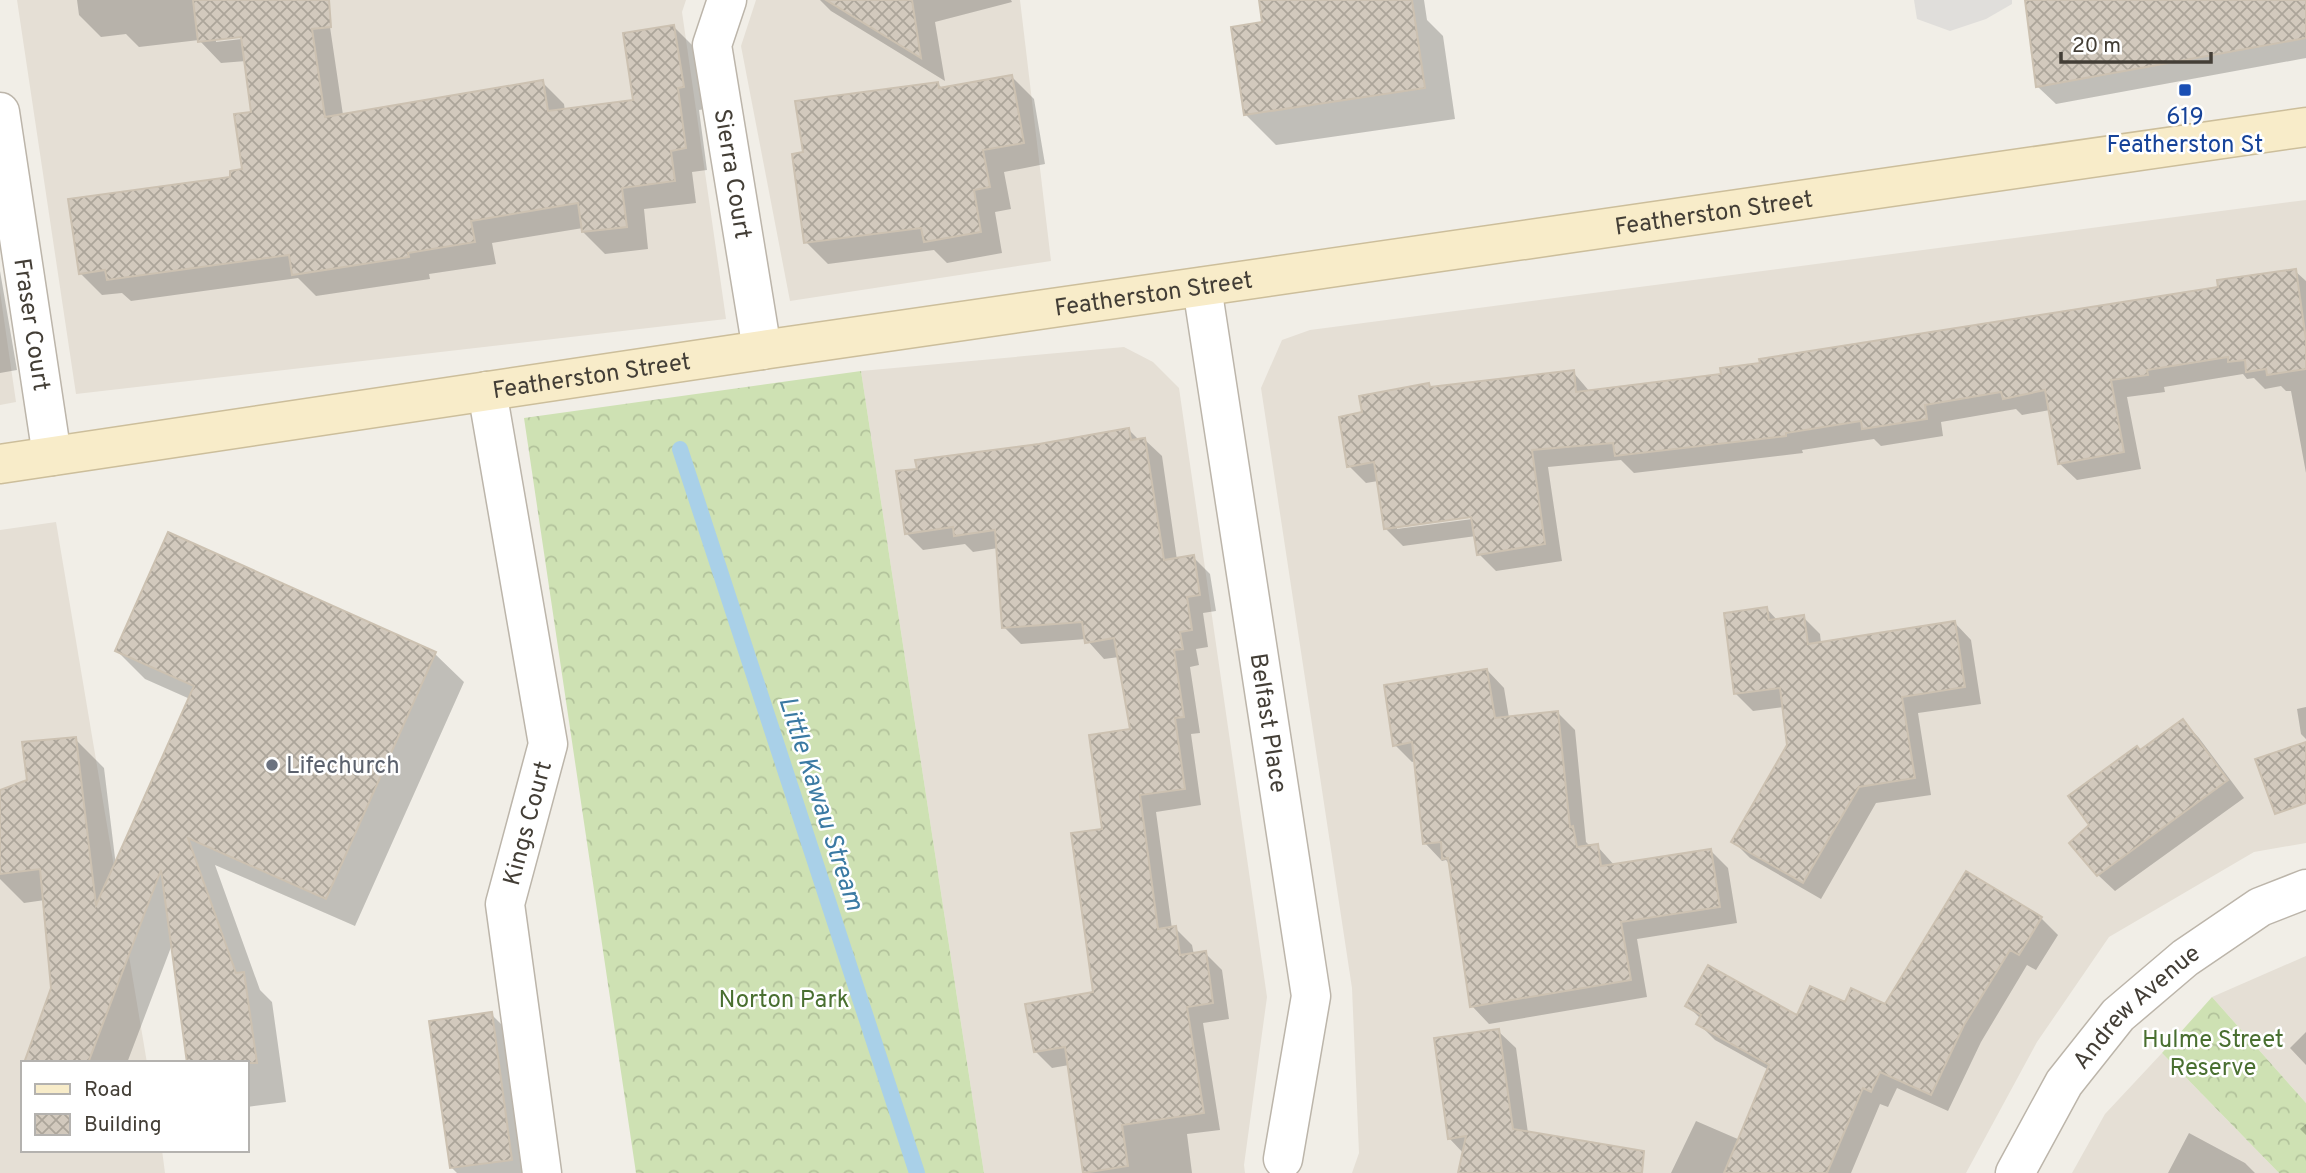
<svg xmlns="http://www.w3.org/2000/svg" width="2306" height="1173" viewBox="0 0 2306 1173" font-family="Overpass,sans-serif">
<style>
.residential{fill:#e5dfd5}
.forest{fill:url(#forest-crowns)}
.parking{fill:#e0dedb}
.shadow{fill:#0003;fill-rule:evenodd}
.lines{fill:none;stroke-linecap:round;stroke-linejoin:round}
.stream{stroke:#a9d0e8;stroke-width:16}
.building{fill:url(#building-cross-hatch);stroke:#ccc1b1;stroke-width:2}
.minor-casing{stroke:#bcb5aa;stroke-width:41}
.secondary-casing{stroke:#ccbe9b;stroke-width:41}
.minor{stroke:#fff;stroke-width:38}
.secondary{stroke:#f8ecc9;stroke-width:38}
.transit-dot{fill:#1a4fb4;stroke:#fff;stroke-width:2.5}
.worship-dot{fill:#6b7280;stroke:#fff;stroke-width:2.5}
.labels{text-anchor:middle;stroke-width:5;stroke-linejoin:round;paint-order:stroke}
.transit-label{font-size:24px;fill:#164399;stroke:#fff}
.street-label{font-size:24px;fill:#433e36;stroke:#fff}
.worship-label{font-size:24px;fill:#5b616d;stroke:#fff;text-anchor:start}
.park-label{font-size:24px;fill:#496f30;stroke:#fff}
.water-label{font-size:26px;font-style:italic;fill:#3b7aa3;stroke:#fff}
</style>
<defs>
<pattern id="forest-crowns" width="20" height="18" patternUnits="userSpaceOnUse" patternTransform="scale(1.75)"><rect width="20" height="18" fill="#cee1b3"/><path d="M2 6a3 3 0 1 1 6 0M12 15a3 3 0 1 1 6 0" fill="none" stroke="#b2c29b"/></pattern>
<pattern id="building-cross-hatch" width="8" height="8" patternUnits="userSpaceOnUse" patternTransform="scale(1.75)"><rect width="8" height="8" fill="#d2c9bd"/><path d="M0 0l8 8M0 8l8-8" fill="none" stroke="#aca59a"/></pattern>
</defs>
<rect width="100%" height="100%" fill="#f1eee7"/>
<path class="residential" d="M 17,0 L 686,0 L 682,12 L 726,319 L 76,394 Z
M 756,0 L 1020,0 L 1051,261 L 790,301 L 741,46 Z
M 2306,200 L 2306,843 L 2254,852 L 2109,937 L 2037,1042 L 1966,1173 L 1352,1173 L 1359,1153 L 1352,988 L 1261,388 L 1282,340 L 1310,330 Z
M 0,292 L 16,402 L 0,405 Z
M 1124,347 L 1153,362 L 1179,388 L 1267,997 L 1244,1165 L 1245,1173 L 984,1173 L 861,371 Z
M 56,522 L 147,1063 L 23,1063 L 23,1150 L 162,1150 L 165,1173 L 0,1173 L 0,530 Z
M 2306,956 L 2306,1103 L 2212,997 Z
M 2162,1053 L 2279,1173 L 2072,1173 L 2105,1114 Z"/>
<path class="forest" d="M 861,371 L 984,1173 L 636,1173 L 524,418 Z
M 2212,997 L 2306,1103 L 2306,1173 L 2279,1173 L 2162,1053 Z"/>
<path class="parking" d="M 1914,0 L 2012,0 L 2012,4 L 1986,19 L 1950,31 L 1917,19 Z"/>
<path class="shadow" d="M 77,0 L 326,0 L 343,115 L 542,82 L 564,104 L 565,111 L 635,102 L 674,27 L 696,49 L 705,109 L 699,110 L 707,170 L 692,172 L 696,203 L 644,209 L 648,249 L 605,254 L 583,232 L 583,228 L 492,243 L 496,264 L 429,274 L 430,279 L 316,296 L 298,278 L 131,301 L 122,293 L 102,295 L 80,273 L 244,170 L 253,113 L 246,61 L 221,63 L 199,40 L 139,47 L 126,34 L 101,37 L 79,15 ZM 250,34 L 250,38 L 216,42 L 216,38 Z
M 820,0 L 1011,0 L 1012,2 L 935,22 L 945,81 L 831,11 Z
M 1261,0 L 1424,0 L 1427,20 L 1443,36 L 1455,119 L 1276,145 L 1245,114 L 1264,24 Z
M 2026,0 L 2306,0 L 2306,58 L 2056,104 L 2038,87 Z
M 1012,77 L 1034,99 L 1045,164 L 1004,172 L 1011,209 L 995,212 L 1002,253 L 947,263 L 934,250 L 828,264 L 806,242 L 805,154 L 937,83 L 943,89 Z
M 0,271 L 17,370 L 0,373 Z
M 2295,271 L 2306,281 L 2306,473 L 2291,391 L 2286,391 L 2281,386 L 2265,389 L 2254,378 L 2247,379 L 2243,374 L 2164,387 L 2165,392 L 2127,397 L 2141,469 L 2077,480 L 2059,463 L 2050,410 L 2022,415 L 2016,409 L 1941,422 L 1943,436 L 1881,446 L 1874,439 L 1802,450 L 1803,453 L 1634,473 L 1621,460 L 1548,467 L 1562,561 L 1496,571 L 1479,554 L 1476,536 L 1403,546 L 1386,529 L 1378,481 L 1366,483 L 1349,466 L 1364,414 L 1429,385 L 1432,388 L 1573,372 L 1590,392 L 1723,375 L 2220,288 ZM 1480,515 L 1480,518 L 1397,529 L 1397,526 Z
M 1129,430 L 1139,440 L 1145,440 L 1162,456 L 1177,560 L 1193,557 L 1210,574 L 1216,611 L 1203,613 L 1208,647 L 1196,649 L 1199,665 L 1190,667 L 1200,733 L 1191,734 L 1201,805 L 1156,812 L 1172,929 L 1175,928 L 1192,945 L 1194,955 L 1205,953 L 1222,970 L 1229,1019 L 1203,1023 L 1220,1130 L 1187,1134 L 1192,1173 L 1085,1173 L 1069,1065 L 1052,1068 L 1035,1051 L 1095,993 L 1104,831 L 1132,731 L 1119,657 L 1104,659 L 1086,639 L 1021,644 L 1004,627 L 998,548 L 973,552 L 965,544 L 923,550 L 906,533 L 1039,445 Z
M 1767,609 L 1778,621 L 1803,617 L 1820,634 L 1821,643 L 1954,622 L 1971,640 L 1981,704 L 1918,713 L 1931,795 L 1876,803 L 1821,899 L 1750,858 L 1733,841 L 1789,746 L 1784,707 L 1753,711 L 1736,694 Z
M 117,651 L 435,654 L 464,682 L 355,926 L 215,865 L 260,990 L 272,1002 L 286,1102 L 247,1107 L 247,1063 L 173,942 L 127,1063 L 33,1063 L 53,988 L 45,900 L 24,903 L 0,879 L 0,792 L 28,781 L 75,739 L 104,768 L 116,866 L 190,699 L 145,679 Z
M 1487,670 L 1504,688 L 1509,718 L 1557,712 L 1575,730 L 1586,842 L 1591,847 L 1597,846 L 1615,866 L 1711,851 L 1728,868 L 1737,923 L 1637,939 L 1647,997 L 1489,1024 L 1472,1006 L 1450,865 L 1446,860 L 1442,861 L 1425,843 L 1416,761 L 1412,762 L 1395,745 Z
M 2306,707 L 2306,739 L 2301,734 L 2297,709 Z
M 2183,721 L 2199,738 L 2244,798 L 2115,891 L 2098,875 L 2092,825 Z
M 2041,918 L 2058,935 L 2036,970 L 2027,965 L 1981,1042 L 1948,1111 L 1897,1088 L 1888,1107 L 1880,1104 L 1851,1173 L 1671,1173 L 1696,1121 L 1740,1140 L 1769,1070 L 1715,1040 L 1698,1023 L 1701,1019 L 1687,1005 L 1798,1018 L 1846,1004 L 1886,1006 Z
M 491,1014 L 509,1032 L 528,1173 L 457,1173 L 452,1168 Z
M 1498,1031 L 1516,1048 L 1528,1133 L 1575,1173 L 1482,1173 L 1449,1138 Z
M 2306,1032 L 2306,1065 L 2290,1048 Z
M 2306,1124 L 2306,1135 L 2300,1129 Z
M 2189,1133 L 2245,1163 L 2255,1173 L 2168,1173 Z"/>
<g class="lines">
<path class="stream" d="M 680,449 L 917,1173"/>
</g>
<path class="building" d="M 193,0 L 329,0 L 331,27 L 312,29 L 325,117 L 543,80 L 548,111 L 633,100 L 623,33 L 674,25 L 684,87 L 678,88 L 686,148 L 671,151 L 675,181 L 622,188 L 627,227 L 582,232 L 578,203 L 471,221 L 475,242 L 408,253 L 409,257 L 292,275 L 289,255 L 107,280 L 105,270 L 79,274 L 68,199 L 230,177 L 230,171 L 242,169 L 234,114 L 251,112 L 241,37 L 198,42 Z
M 826,0 L 912,0 L 921,58 Z
M 1259,0 L 1412,0 L 1425,88 L 1244,115 L 1231,27 L 1262,22 Z
M 2025,0 L 2306,0 L 2306,38 L 2036,87 Z
M 1012,75 L 1024,143 L 983,150 L 990,187 L 974,190 L 981,232 L 924,242 L 921,228 L 804,243 L 792,154 L 803,152 L 795,101 L 938,82 L 939,88 Z
M 2296,269 L 2306,340 L 2306,369 L 2267,375 L 2266,369 L 2246,372 L 2245,360 L 2228,362 L 2228,357 L 2147,370 L 2148,375 L 2111,380 L 2124,452 L 2058,464 L 2045,390 L 2003,399 L 2001,392 L 1925,405 L 1927,419 L 1862,429 L 1861,421 L 1786,433 L 1786,436 L 1615,456 L 1613,443 L 1532,450 L 1545,544 L 1477,555 L 1471,517 L 1384,529 L 1374,462 L 1347,467 L 1339,417 L 1362,412 L 1359,396 L 1429,383 L 1430,387 L 1574,370 L 1576,392 L 1721,374 L 1720,368 L 1760,363 L 1759,359 L 2218,287 L 2217,280 Z
M 1129,428 L 1131,440 L 1145,438 L 1164,560 L 1194,555 L 1200,595 L 1187,597 L 1192,630 L 1180,632 L 1183,649 L 1174,650 L 1184,717 L 1175,718 L 1185,789 L 1140,795 L 1158,929 L 1176,926 L 1180,955 L 1206,951 L 1213,1003 L 1187,1007 L 1204,1113 L 1122,1125 L 1128,1166 L 1083,1173 L 1065,1047 L 1034,1052 L 1025,1004 L 1093,992 L 1071,833 L 1102,829 L 1089,735 L 1130,729 L 1114,638 L 1085,643 L 1082,622 L 1002,628 L 995,530 L 954,536 L 953,527 L 905,534 L 896,471 L 917,469 L 915,460 L 1039,444 Z
M 168,532 L 436,652 L 326,899 L 188,838 L 236,973 L 244,972 L 257,1063 L 187,1063 L 161,870 L 88,1063 L 24,1063 L 51,988 L 40,869 L 0,874 L 0,790 L 27,780 L 22,742 L 76,737 L 96,905 L 194,686 L 115,651 Z
M 1767,607 L 1769,620 L 1804,615 L 1808,644 L 1955,621 L 1965,687 L 1902,697 L 1915,778 L 1859,787 L 1803,883 L 1731,842 L 1787,745 L 1780,688 L 1734,694 L 1724,613 Z
M 1487,669 L 1495,718 L 1558,711 L 1570,827 L 1573,826 L 1577,847 L 1598,844 L 1601,866 L 1711,849 L 1720,907 L 1621,922 L 1631,980 L 1470,1007 L 1448,858 L 1442,859 L 1441,842 L 1423,844 L 1412,742 L 1393,746 L 1384,685 Z
M 2183,719 L 2228,780 L 2097,876 L 2069,843 L 2089,825 L 2068,796 L 2137,746 L 2140,750 Z
M 2306,742 L 2306,803 L 2275,814 L 2255,759 Z
M 1966,871 L 2042,917 L 2019,955 L 2010,950 L 1964,1025 L 1931,1095 L 1880,1072 L 1871,1092 L 1863,1088 L 1827,1173 L 1724,1173 L 1769,1065 L 1696,1024 L 1701,1015 L 1685,1006 L 1708,965 L 1797,1015 L 1810,986 L 1845,1002 L 1851,988 L 1885,1004 Z
M 492,1012 L 512,1160 L 450,1168 L 429,1021 Z
M 1499,1029 L 1513,1129 L 1644,1151 L 1642,1173 L 1458,1173 L 1466,1136 L 1448,1139 L 1434,1038 Z"/>
<g class="lines">
<g class="minor-casing">
<g id="minor">
<path id="s1" d="M 727,0 L 712,45 L 762,350"/>
<path id="s2" d="M 0,112 L 52,456"/>
<path id="s3" d="M 1202,287 L 1311,996 L 1283,1159"/>
<path d="M 487,391 L 548,744 L 505,904 L 542,1173"/>
<path id="s4" d="M 2015,1173 L 2064,1083 L 2118,1015 L 2185,958 L 2260,907 L 2306,889"/>
</g>
</g>
<g class="secondary-casing">
<g id="secondary">
<path id="s5" d="M 0,464 L 762,350 L 2306,127"/>
</g>
</g>
<use href="#minor" class="minor"/>
<use href="#secondary" class="secondary"/>
</g>
<rect class="transit-dot" x="2178" y="83" width="14" height="14" rx="3.5"/>
<circle class="worship-dot" cx="272" cy="765" r="7"/>
<g class="labels">
<g class="transit-label">
<text x="2185" y="124">619<tspan x="2185" dy="28">Featherston St</tspan></text>
</g>
<g class="street-label">
<text dy="8" stroke="none"><textPath href="#s1" startOffset="178">Sierra Court</textPath></text>
<text dy="8" stroke="none"><textPath href="#s5" startOffset="1732">Featherston Street</textPath></text>
<text dy="8" stroke="none"><textPath href="#s5" startOffset="1166">Featherston Street</textPath></text>
<text dy="8" stroke="none"><textPath href="#s2" startOffset="215">Fraser Court</textPath></text>
<text dy="8" stroke="none"><textPath href="#s5" startOffset="598">Featherston Street</textPath></text>
<text dy="8" stroke="none"><textPath href="#s3" startOffset="441">Belfast Place</textPath></text>
<text transform="translate(527 823) rotate(-75)" y="8">Kings Court</text>
<text dy="8" stroke="none"><textPath href="#s4" startOffset="208">Andrew Avenue</textPath></text>
</g>
<g class="worship-label">
<text x="286" y="773">Lifechurch</text>
</g>
<g class="park-label">
<text x="784" y="1007">Norton Park</text>
<text x="2213" y="1047">Hulme Street<tspan x="2213" dy="28">Reserve</tspan></text>
</g>
<g class="water-label">
<text transform="translate(822 803) rotate(72)" y="9">Little Kawau Stream</text>
</g>
</g>
<rect x="21" y="1061" width="228" height="91" fill="#ffffff" stroke="#b4b2af" stroke-width="2"/>
<rect x="35" y="1084" width="35" height="10" fill="#f8ecc9" stroke="#b4b2af" stroke-width="2"/>
<text x="84" y="1096" font-size="21" fill="#433e36">Road</text>
<rect x="35" y="1114" width="35" height="21" fill="url(#building-cross-hatch)" stroke="#b4b2af" stroke-width="2"/>
<text x="84" y="1131" font-size="21" fill="#433e36">Building</text>
<path d="M2061 52v10h150v-10" fill="none" stroke="#433e36" stroke-width="3.5"/>
<text x="2072" y="52" font-size="21" fill="#433e36" stroke="#ffffff" stroke-width="5" paint-order="stroke">20 m</text>
</svg>
